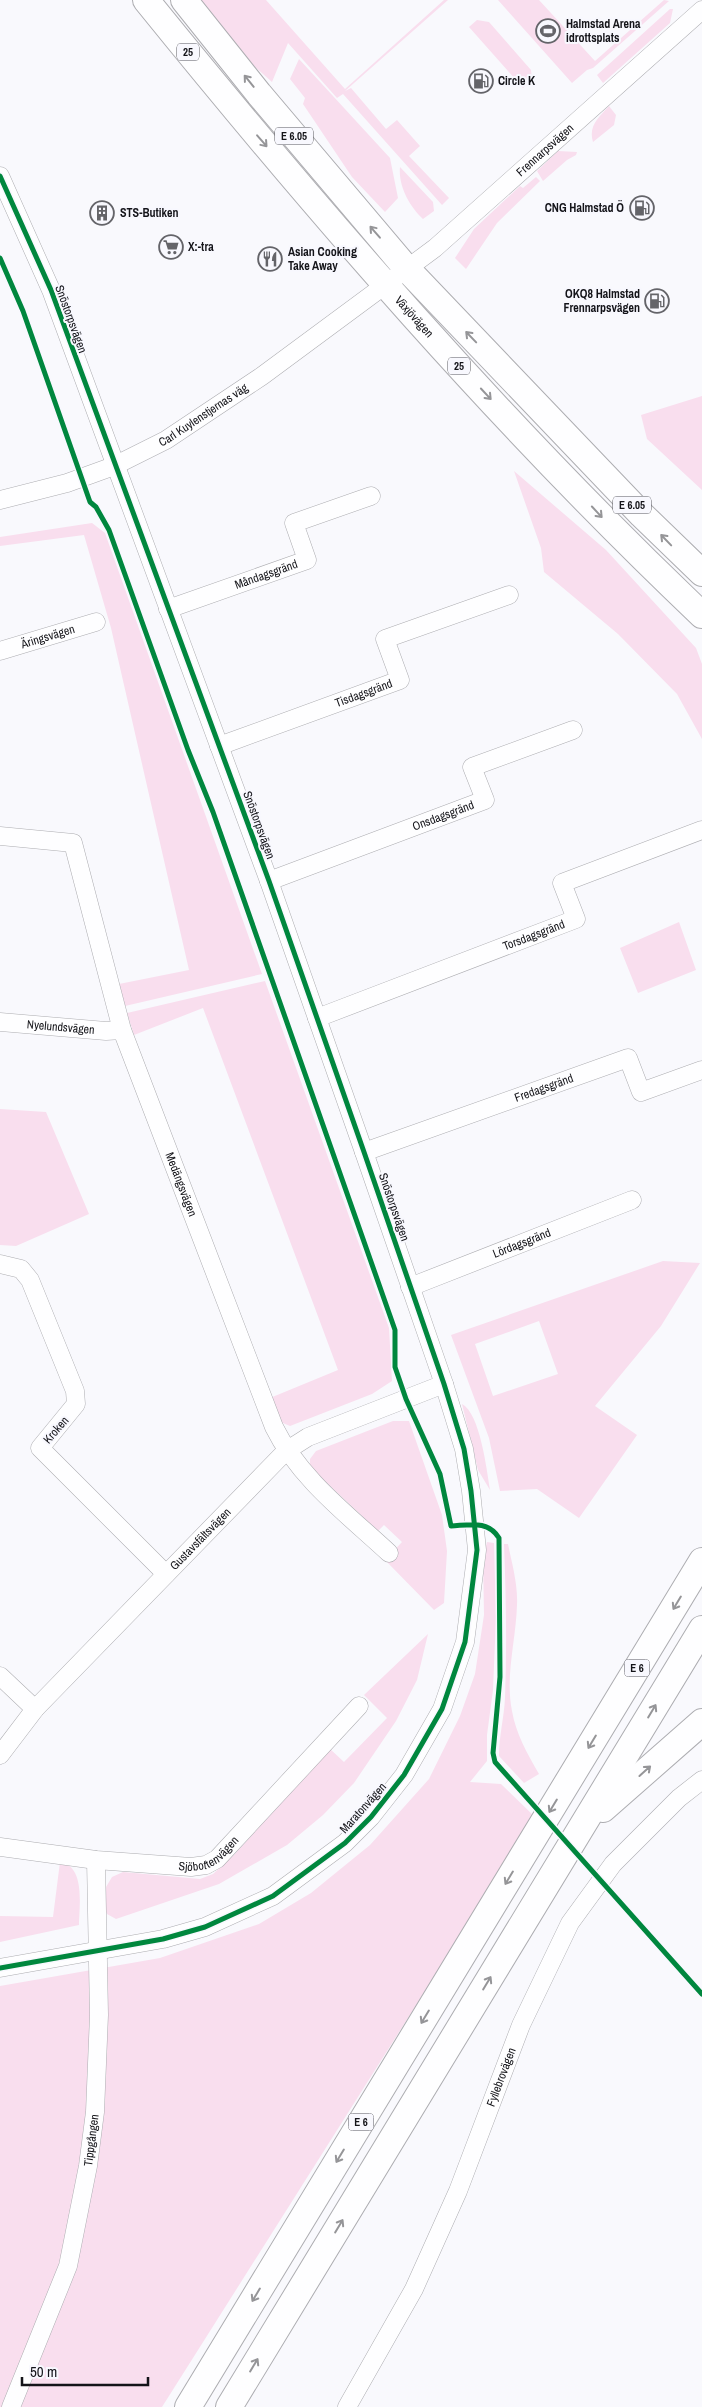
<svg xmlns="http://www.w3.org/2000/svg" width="702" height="2407" viewBox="0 0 702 2407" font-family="'Archivo Narrow',sans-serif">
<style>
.green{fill:#f9deee;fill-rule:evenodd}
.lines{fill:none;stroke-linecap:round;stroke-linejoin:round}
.minor-casing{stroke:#adadb1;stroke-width:19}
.highway-casing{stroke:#adadb1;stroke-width:28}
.minor{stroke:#fefeff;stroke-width:18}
.highway{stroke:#fefeff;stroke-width:26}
.cycleway-casing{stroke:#f8f8fe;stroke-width:8}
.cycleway{stroke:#00873e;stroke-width:5}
.oneway{stroke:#959598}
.labels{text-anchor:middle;stroke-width:4;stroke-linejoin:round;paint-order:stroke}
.shield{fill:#f8f8fe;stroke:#58585e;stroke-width:1}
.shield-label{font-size:11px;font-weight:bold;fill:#141419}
.poi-label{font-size:12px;font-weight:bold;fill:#141419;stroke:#f8f8fe;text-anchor:start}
.street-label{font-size:12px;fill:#141419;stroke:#f8f8fe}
</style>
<rect width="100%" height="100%" fill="#f9f9fd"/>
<path class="green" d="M 198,0 L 266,0 L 345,89 L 444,0 L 448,0 L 345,91 L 351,88 L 386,129 L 397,120 L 420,146 L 409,156 L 449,198 L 442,205 L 343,94 L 337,98 L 288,43 L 272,82 L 238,52 Z
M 498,0 L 539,0 L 595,61 L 664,0 L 669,1 L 593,68 L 587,70 L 572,83 Z
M 670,9 L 673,9 L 670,23 L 603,83 L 597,75 Z
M 477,20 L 489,22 L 531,70 L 532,80 L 523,88 L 469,27 Z
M 299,59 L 390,158 L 398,198 L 385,212 L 352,177 L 303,104 L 305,98 L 290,79 Z
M 609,106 L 616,115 L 614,125 L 593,142 C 588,126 599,117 609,106 Z
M 558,151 L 577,152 L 576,155 L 567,160 L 543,181 L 537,171 Z
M 400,167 L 433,202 L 434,211 L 423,219 C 410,207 398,186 400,167 Z
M 536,177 L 540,181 L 497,223 L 466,269 L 455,258 L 474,229 L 520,186 L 523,188 Z
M 702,396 L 702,490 L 647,439 L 641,415 Z
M 514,471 L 606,550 L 696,648 L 702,664 L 702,739 L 677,694 L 618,634 L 544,572 L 541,548 Z
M 92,523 L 105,533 L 262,974 L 125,1006 L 119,984 L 189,970 L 111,628 L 84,535 L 0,546 L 0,537 Z
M 679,922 L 696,970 L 638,993 L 620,948 Z
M 265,981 L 389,1328 L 392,1381 L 372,1394 L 290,1426 L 278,1421 L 270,1398 L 338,1370 L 203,1008 L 134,1035 L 127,1013 Z
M 0,1109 L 46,1112 L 89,1214 L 16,1246 L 0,1245 Z
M 663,1261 L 700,1263 L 661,1326 L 595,1406 L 637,1435 L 579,1518 L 537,1489 L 500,1491 L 489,1438 L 451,1335 ZM 539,1321 L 558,1374 L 493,1396 L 475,1344 Z
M 462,1404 C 480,1413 487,1471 490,1490 L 478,1470 Z
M 393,1421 L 409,1421 L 442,1515 L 447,1551 L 444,1603 L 434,1610 L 385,1560 L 402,1542 L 384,1525 L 378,1531 L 310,1467 L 310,1459 L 316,1451 Z
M 487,1542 L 494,1543 L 496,1617 L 493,1690 L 487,1735 L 487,1761 L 470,1782 L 501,1784 L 535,1817 L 162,2407 L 0,2407 L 0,1986 L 160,1958 L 259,1924 L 311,1893 L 370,1845 L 429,1779 L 460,1716 L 475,1674 L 484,1615 L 483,1556 Z
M 504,1544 L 508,1544 C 512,1564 518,1584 517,1605 C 516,1640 505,1676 512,1711 C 516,1734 527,1753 539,1774 L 524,1783 L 499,1756 C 499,1736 504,1718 505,1698 C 507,1647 506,1595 504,1544 Z
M 428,1634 L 417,1680 L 396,1721 L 354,1783 L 323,1815 L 287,1845 L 219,1884 L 116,1919 L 107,1914 L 104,1907 L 106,1887 L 112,1877 L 123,1872 L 200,1879 L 213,1874 L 235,1854 L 329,1748 L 344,1762 L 387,1718 L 364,1695 Z
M 60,1862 C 86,1866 79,1907 79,1925 L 0,1942 L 0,1916 L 53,1917 Z"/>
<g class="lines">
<g class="minor-casing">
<g id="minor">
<path d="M 0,176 L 51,290 L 269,881 L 364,1152 L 444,1384 L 464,1449 L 471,1491 L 477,1550 L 465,1642 L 442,1709 L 404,1775 L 371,1817 L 345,1843 L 273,1896 L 205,1927 L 163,1939 L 0,1968"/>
<path id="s1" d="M 0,500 L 67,483 L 114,466 L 166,440 L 262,376 L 435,248 L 702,10"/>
<path id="s2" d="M 168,609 L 307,560 L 294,523 L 371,496"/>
<path id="s3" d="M 0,651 L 96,622"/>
<path id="s4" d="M 219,746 L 400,680 L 385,639 L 509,595"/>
<path id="s5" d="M 0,836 L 73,843 L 122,1030 L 274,1427 C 299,1478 348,1515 389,1553"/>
<path id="s6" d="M 269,881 L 485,800 L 472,767 L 573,730"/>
<path id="s7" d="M 317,1018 L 576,919 L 562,883 L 702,830"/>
<path id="s8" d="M 0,1022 L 106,1031 L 122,1030"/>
<path id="s9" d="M 364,1152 L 628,1058 L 641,1092 L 702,1070"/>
<path d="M 0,1264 L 21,1269 L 30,1280 L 75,1391 L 76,1404 L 40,1448 L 166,1574"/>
<path id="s10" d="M 410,1287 L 632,1200"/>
<path d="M 0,1676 L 35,1709"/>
<path id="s11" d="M 0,1755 L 35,1709 L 286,1451 L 308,1437 L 444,1384"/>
<path id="s12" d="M 0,1847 L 96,1860 L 191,1867 L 206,1865 L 217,1859 L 359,1706"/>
<path id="s13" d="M 11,2407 L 68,2266 L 88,2166 L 95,2112 L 99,2015 L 96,1860"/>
<path id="s14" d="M 347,2407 L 414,2289 L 458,2191 L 521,2025 L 570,1923 L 613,1864 L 679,1798 L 702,1780"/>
</g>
</g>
<g class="highway-casing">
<g id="highway">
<path id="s15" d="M 146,0 C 320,215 502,425 702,615"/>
<path d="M 184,0 L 259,94 L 407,269 L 642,515 L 702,573"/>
<path d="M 603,1809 L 702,1722"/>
<path d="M 188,2407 L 702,1561"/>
<path d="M 229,2407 L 702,1629"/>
</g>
</g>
<use href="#minor" class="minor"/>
<use href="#highway" class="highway"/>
<g class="cycleway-casing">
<path id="cycleway" d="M 0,176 L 51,290 L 269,881 L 364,1152 L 444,1384 L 464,1449 L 471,1491 L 477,1550 L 465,1642 L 442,1709 L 404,1775 L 371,1817 L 345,1843 L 273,1896 L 205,1927 L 163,1939 L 0,1968
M 0,258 L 23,311 L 90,502 L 96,507 L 109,530 L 188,750 L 213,812 L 395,1330 L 395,1367 L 406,1399 L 440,1474 L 451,1526 C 470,1525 488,1520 499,1538 L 500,1677 L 493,1753 L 495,1762 L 702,1994"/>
</g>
<use href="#cycleway" class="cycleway"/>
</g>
<defs><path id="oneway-shaft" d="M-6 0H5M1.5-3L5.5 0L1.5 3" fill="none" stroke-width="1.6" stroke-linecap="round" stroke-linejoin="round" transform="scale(1.25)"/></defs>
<g class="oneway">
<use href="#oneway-shaft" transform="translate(249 81) rotate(-129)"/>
<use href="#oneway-shaft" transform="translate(262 141) rotate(49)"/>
<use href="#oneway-shaft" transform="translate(375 232) rotate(-131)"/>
<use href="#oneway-shaft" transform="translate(471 337) rotate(-134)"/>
<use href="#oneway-shaft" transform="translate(486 394) rotate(47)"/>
<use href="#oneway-shaft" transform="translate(597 512) rotate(47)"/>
<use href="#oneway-shaft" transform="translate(666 540) rotate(-134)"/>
<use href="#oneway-shaft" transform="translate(677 1603) rotate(121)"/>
<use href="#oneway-shaft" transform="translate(652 1711) rotate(-59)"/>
<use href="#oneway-shaft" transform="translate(592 1742) rotate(121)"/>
<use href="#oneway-shaft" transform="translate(645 1771) rotate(-42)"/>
<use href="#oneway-shaft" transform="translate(553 1806) rotate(121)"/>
<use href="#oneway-shaft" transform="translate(509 1878) rotate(121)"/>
<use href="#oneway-shaft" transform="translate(487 1983) rotate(-59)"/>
<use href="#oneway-shaft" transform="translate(425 2017) rotate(121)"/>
<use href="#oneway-shaft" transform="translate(340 2156) rotate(121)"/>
<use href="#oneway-shaft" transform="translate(339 2226) rotate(-59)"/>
<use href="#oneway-shaft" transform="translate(256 2295) rotate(121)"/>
<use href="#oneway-shaft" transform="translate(254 2365) rotate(-59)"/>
</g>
<defs>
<g id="stadium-ring" transform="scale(1.25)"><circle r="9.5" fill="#f8f8fe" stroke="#646469" stroke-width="1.5"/><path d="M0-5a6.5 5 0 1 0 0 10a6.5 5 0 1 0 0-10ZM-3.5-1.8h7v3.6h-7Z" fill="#646469"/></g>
<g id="fuel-ring" transform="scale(1.25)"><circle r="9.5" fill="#f8f8fe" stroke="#646469" stroke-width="1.5"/><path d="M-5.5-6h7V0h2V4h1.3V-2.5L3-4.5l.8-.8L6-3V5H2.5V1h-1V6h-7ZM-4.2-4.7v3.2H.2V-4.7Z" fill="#646469"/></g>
<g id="building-ring" transform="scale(1.25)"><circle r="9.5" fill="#f8f8fe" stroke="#646469" stroke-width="1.5"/><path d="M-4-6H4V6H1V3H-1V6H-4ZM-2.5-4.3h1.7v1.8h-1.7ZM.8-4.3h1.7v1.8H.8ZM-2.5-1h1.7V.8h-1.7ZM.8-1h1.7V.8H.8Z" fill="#646469"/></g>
<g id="supermarket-ring" transform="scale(1.25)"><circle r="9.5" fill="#f8f8fe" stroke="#646469" stroke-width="1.5"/><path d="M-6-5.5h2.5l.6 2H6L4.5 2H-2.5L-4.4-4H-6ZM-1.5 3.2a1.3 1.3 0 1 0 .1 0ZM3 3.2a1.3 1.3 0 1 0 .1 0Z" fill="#646469"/></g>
<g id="restaurant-ring" transform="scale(1.25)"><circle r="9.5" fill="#f8f8fe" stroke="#646469" stroke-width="1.5"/><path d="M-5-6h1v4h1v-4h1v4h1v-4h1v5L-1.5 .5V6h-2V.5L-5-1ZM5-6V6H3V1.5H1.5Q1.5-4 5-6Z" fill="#646469"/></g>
</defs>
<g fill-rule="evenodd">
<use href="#stadium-ring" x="548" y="31"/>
<use href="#fuel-ring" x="481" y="81"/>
<use href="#fuel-ring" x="642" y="208"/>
<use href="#building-ring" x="102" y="213"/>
<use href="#supermarket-ring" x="171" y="247"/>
<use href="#restaurant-ring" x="270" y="259"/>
<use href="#fuel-ring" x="657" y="301"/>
</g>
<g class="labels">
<g class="shield">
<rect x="177" y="43.5" width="22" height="17" rx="4"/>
<rect x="275" y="127.5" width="38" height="17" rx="4"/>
<rect x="448" y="357.5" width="22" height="17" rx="4"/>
<rect x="613" y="496.5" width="38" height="17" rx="4"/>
<rect x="624.5" y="1659.5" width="25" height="17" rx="4"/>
<rect x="348.5" y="2113.5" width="25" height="17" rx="4"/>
</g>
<g class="shield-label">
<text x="188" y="56">25</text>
<text x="294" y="140">E 6.05</text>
<text x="459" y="370">25</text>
<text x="632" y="509">E 6.05</text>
<text x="637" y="1672">E 6</text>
<text x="361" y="2126">E 6</text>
</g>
<g class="poi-label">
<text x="566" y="28">Halmstad Arena<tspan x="566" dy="14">idrottsplats</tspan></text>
<text x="498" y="85">Circle K</text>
<text x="624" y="212" text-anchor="end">CNG Halmstad Ö</text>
<text x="120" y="217">STS-Butiken</text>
<text x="188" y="251">X:-tra</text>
<text x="288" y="256">Asian Cooking<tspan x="288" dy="14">Take Away</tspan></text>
<text x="640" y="298" text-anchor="end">OKQ8 Halmstad<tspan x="640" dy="14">Frennarpsvägen</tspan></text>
</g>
<g class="street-label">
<text dy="4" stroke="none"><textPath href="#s1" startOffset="655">Frennarpsvägen</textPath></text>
<text dy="4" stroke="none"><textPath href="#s15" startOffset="415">Växjövägen</textPath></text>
<text transform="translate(71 319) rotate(70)" y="4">Snöstorpsvägen</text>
<text dy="4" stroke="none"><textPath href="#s1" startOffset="222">Carl Kuylenstjernas väg</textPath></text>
<text dy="4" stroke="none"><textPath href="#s2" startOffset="104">Måndagsgränd</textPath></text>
<text dy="4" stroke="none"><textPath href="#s3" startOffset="50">Äringsvägen</textPath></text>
<text dy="4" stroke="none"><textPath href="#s4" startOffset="154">Tisdagsgränd</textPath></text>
<text dy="4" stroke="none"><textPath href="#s6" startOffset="186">Onsdagsgränd</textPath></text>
<text transform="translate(259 825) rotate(70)" y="4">Snöstorpsvägen</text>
<text dy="4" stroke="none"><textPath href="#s7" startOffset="232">Torsdagsgränd</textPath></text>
<text dy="4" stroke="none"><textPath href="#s8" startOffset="61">Nyelundsvägen</textPath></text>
<text dy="4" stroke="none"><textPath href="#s9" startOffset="191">Fredagsgränd</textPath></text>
<text dy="4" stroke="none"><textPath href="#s5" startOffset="432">Medängsvägen</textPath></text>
<text transform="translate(394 1207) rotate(71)" y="4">Snöstorpsvägen</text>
<text dy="4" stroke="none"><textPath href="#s10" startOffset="120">Lördagsgränd</textPath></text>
<text transform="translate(56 1430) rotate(-49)" y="4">Kroken</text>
<text dy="4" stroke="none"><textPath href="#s11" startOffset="295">Gustavsfältsvägen</textPath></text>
<text transform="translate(363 1808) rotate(-48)" y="4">Maratonvägen</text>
<text dy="4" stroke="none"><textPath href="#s12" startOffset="214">Sjöbottenvägen</textPath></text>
<text dy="4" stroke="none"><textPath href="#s14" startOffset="365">Fyllebrovägen</textPath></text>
<text dy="4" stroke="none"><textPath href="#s13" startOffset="280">Tippgången</textPath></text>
</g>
</g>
<path d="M22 2377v8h126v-8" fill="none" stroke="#141419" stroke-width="2.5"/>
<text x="30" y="2377" font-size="15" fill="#141419" stroke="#f8f8fe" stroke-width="4" paint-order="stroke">50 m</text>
</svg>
